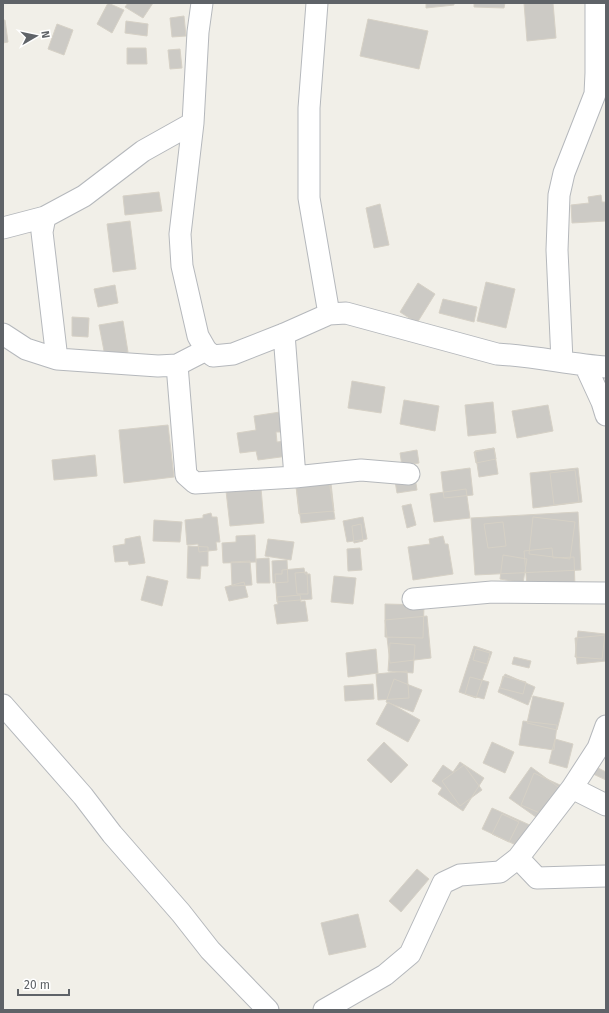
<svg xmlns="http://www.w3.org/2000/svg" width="609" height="1013" viewBox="0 0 609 1013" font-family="'Fira Sans',sans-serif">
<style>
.building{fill:#cccac5;stroke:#d6d1c6}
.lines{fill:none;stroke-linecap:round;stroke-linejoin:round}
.minor-casing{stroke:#b5b8bc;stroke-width:23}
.minor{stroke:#fff;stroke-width:21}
</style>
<rect width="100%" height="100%" fill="#f1efe8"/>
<path class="building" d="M 108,3 L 124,10 L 112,33 L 97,24 Z
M 128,3 L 153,3 L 143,18 L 125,7 Z
M 426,3 L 454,3 L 454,5 L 426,8 Z
M 474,3 L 505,3 L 504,8 L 474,7 Z
M 524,3 L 553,3 L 556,38 L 527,41 Z
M 184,16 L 186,36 L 172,37 L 170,18 Z
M 368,19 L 428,31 L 419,69 L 360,56 Z
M 3,20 L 5,20 L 8,42 L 3,43 Z
M 126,21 L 148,24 L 147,36 L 125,33 Z
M 57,24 L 73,30 L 64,55 L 48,49 Z
M 127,48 L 146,48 L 147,64 L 127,64 Z
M 180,49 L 182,68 L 170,69 L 168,50 Z
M 159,192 L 162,211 L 125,215 L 123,196 Z
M 601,195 L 602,202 L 606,202 L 606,221 L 572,223 L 571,205 L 589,203 L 588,197 Z
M 380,204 L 389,245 L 374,248 L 366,208 Z
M 130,221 L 136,269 L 113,272 L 107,224 Z
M 486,282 L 515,289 L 506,328 L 477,321 Z
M 418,283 L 435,294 L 417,323 L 400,312 Z
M 115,285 L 118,303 L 98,307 L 94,289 Z
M 443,299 L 477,307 L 474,322 L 439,313 Z
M 72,317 L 89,318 L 88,337 L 72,336 Z
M 123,321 L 128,352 L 105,356 L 99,325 Z
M 352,381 L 385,387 L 381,413 L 348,408 Z
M 404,400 L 439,406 L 435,431 L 400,424 Z
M 493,402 L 496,433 L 468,436 L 465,405 Z
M 548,405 L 553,431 L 517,438 L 512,411 Z
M 280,412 L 283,432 L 276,432 L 277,442 L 286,441 L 288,456 L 258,460 L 256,451 L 240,453 L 237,433 L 256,430 L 254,416 Z
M 168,425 L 174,477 L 124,483 L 119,430 Z
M 494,448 L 498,474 L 479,477 L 475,451 Z
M 494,448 L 496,459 L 476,463 L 474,452 Z
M 417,450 L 419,463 L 402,466 L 400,453 Z
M 95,455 L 97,476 L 54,480 L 52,460 Z
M 470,468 L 473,495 L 444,498 L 441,472 Z
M 578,468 L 582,502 L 533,508 L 530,473 Z
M 575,470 L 579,502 L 554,505 L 550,473 Z
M 328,474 L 335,519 L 301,523 L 295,479 Z
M 415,477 L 417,490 L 397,493 L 395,481 Z
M 331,483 L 334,511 L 299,514 L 296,486 Z
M 261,488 L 264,523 L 230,526 L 226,491 Z
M 466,489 L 470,518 L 434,522 L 430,494 Z
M 411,504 L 416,525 L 407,528 L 402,506 Z
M 578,512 L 581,570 L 475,575 L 471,518 Z
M 211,513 L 212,517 L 217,517 L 220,542 L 216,542 L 217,550 L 199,552 L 198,544 L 187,545 L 185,520 L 203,518 L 203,515 Z
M 363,517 L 367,539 L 347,542 L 343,521 Z
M 533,517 L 575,522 L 570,559 L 529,554 Z
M 154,520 L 182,522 L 180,542 L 153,541 Z
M 503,522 L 506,546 L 488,548 L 484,524 Z
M 361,524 L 363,541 L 354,543 L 352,526 Z
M 255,535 L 256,562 L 223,563 L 222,543 L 236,542 L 236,536 Z
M 140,536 L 145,563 L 129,565 L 128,561 L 115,562 L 113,546 L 125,544 L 125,539 Z
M 443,536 L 445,544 L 448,544 L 453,574 L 413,580 L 408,547 L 430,544 L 429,539 Z
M 268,539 L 294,542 L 291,560 L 265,556 Z
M 188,546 L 208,547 L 208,566 L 201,566 L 200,579 L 187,578 Z
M 360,548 L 362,570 L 348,571 L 347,549 Z
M 552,548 L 553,558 L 574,557 L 575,587 L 527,586 L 524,551 Z
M 503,555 L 527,559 L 523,583 L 500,579 Z
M 269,558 L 270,583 L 257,583 L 256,559 Z
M 287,560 L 288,582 L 273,583 L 272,561 Z
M 250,561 L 252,585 L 232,586 L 231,562 Z
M 304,568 L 305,574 L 310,574 L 312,599 L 277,602 L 275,574 L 282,574 L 282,570 Z
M 307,572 L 308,594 L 297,594 L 295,573 Z
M 147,576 L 168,581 L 162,606 L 141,600 Z
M 334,576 L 356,578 L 353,604 L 331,602 Z
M 244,582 L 248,597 L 229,601 L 225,587 Z
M 300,595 L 301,602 L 305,601 L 308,621 L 277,624 L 274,605 L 278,604 L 277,597 Z
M 385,604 L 424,605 L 423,638 L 385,637 Z
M 427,616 L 431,658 L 390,663 L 385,620 Z
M 578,631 L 605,634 L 602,659 L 575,657 Z
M 606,635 L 606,661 L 577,664 L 575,638 Z
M 390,643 L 415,645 L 413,673 L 388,671 Z
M 474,646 L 492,652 L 476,698 L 459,692 Z
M 376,649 L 378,673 L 348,677 L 346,653 Z
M 476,649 L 490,653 L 487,664 L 473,660 Z
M 514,657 L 531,661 L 529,668 L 512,664 Z
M 407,671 L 409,698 L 378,700 L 376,674 Z
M 505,674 L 535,687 L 528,705 L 498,692 Z
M 503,676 L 526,682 L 523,694 L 500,688 Z
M 470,677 L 489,682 L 484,699 L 465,694 Z
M 394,679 L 422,690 L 413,712 L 386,702 Z
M 373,684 L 374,699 L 345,701 L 344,686 Z
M 533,696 L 564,703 L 557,730 L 527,723 Z
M 388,702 L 420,720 L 408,742 L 376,724 Z
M 523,721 L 557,725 L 554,750 L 519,745 Z
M 555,739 L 573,744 L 567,768 L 549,763 Z
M 384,742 L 408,765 L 391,783 L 367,760 Z
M 492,742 L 514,752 L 505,773 L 483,763 Z
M 460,762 L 484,778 L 463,811 L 438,794 L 442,788 L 432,781 L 443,765 L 453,772 Z
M 464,765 L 482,790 L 460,806 L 442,781 Z
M 594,766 L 606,772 L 606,780 L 591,773 Z
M 531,767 L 565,792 L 543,822 L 509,798 Z
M 534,773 L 560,785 L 547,816 L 521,805 Z
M 492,808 L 532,826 L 522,848 L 482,829 Z
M 502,814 L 519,822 L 509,842 L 492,834 Z
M 417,869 L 429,879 L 401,912 L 389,901 Z
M 358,914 L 366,947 L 329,955 L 321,923 Z"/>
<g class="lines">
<g class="minor-casing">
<path id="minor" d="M 202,3 L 198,32 L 193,123 L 180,234 L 182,266 L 198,336 L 206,350 L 213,356 L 233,354 L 284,334 L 329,314 L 346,313 L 497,354 C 534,356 569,364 606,367
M 317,3 L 309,108 L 309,198 L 329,314
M 3,228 L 45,217
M 3,334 L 26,349 L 57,359 L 158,366 L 177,365 L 206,350
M 284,334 L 295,477
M 57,359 L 42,232 L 45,217 L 84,196 L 143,151 L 193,123
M 562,361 L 557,250 L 559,195 L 564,173 L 595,94 L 596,73 L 596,3
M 177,365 L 186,475 L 195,483 L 295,477 L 361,470 L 409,474
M 585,365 L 602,402 L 606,415
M 413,599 L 492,592 L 606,593
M 3,705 L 83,796 L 112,834 L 181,913 L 210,950 L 268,1010
M 572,788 L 606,805
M 518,858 L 537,878 L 606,876
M 324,1010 L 385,975 L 410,954 L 443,883 L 460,875 L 500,872 L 518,858 L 572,788 L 598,748 L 606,726"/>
</g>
<use href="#minor" class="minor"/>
</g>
<rect width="609" height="1013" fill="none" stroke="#5f6368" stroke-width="8"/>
<g transform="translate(36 36) rotate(81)" stroke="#ffffff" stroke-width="3" paint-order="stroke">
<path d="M0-3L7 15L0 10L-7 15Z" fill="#5f6368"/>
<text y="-6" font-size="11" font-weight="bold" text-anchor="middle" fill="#5f6368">N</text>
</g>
<path d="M18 989v6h51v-6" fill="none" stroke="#5f6368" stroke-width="2"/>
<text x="24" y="989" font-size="12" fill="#5f6368" stroke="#ffffff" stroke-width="3" paint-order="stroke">20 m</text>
</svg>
